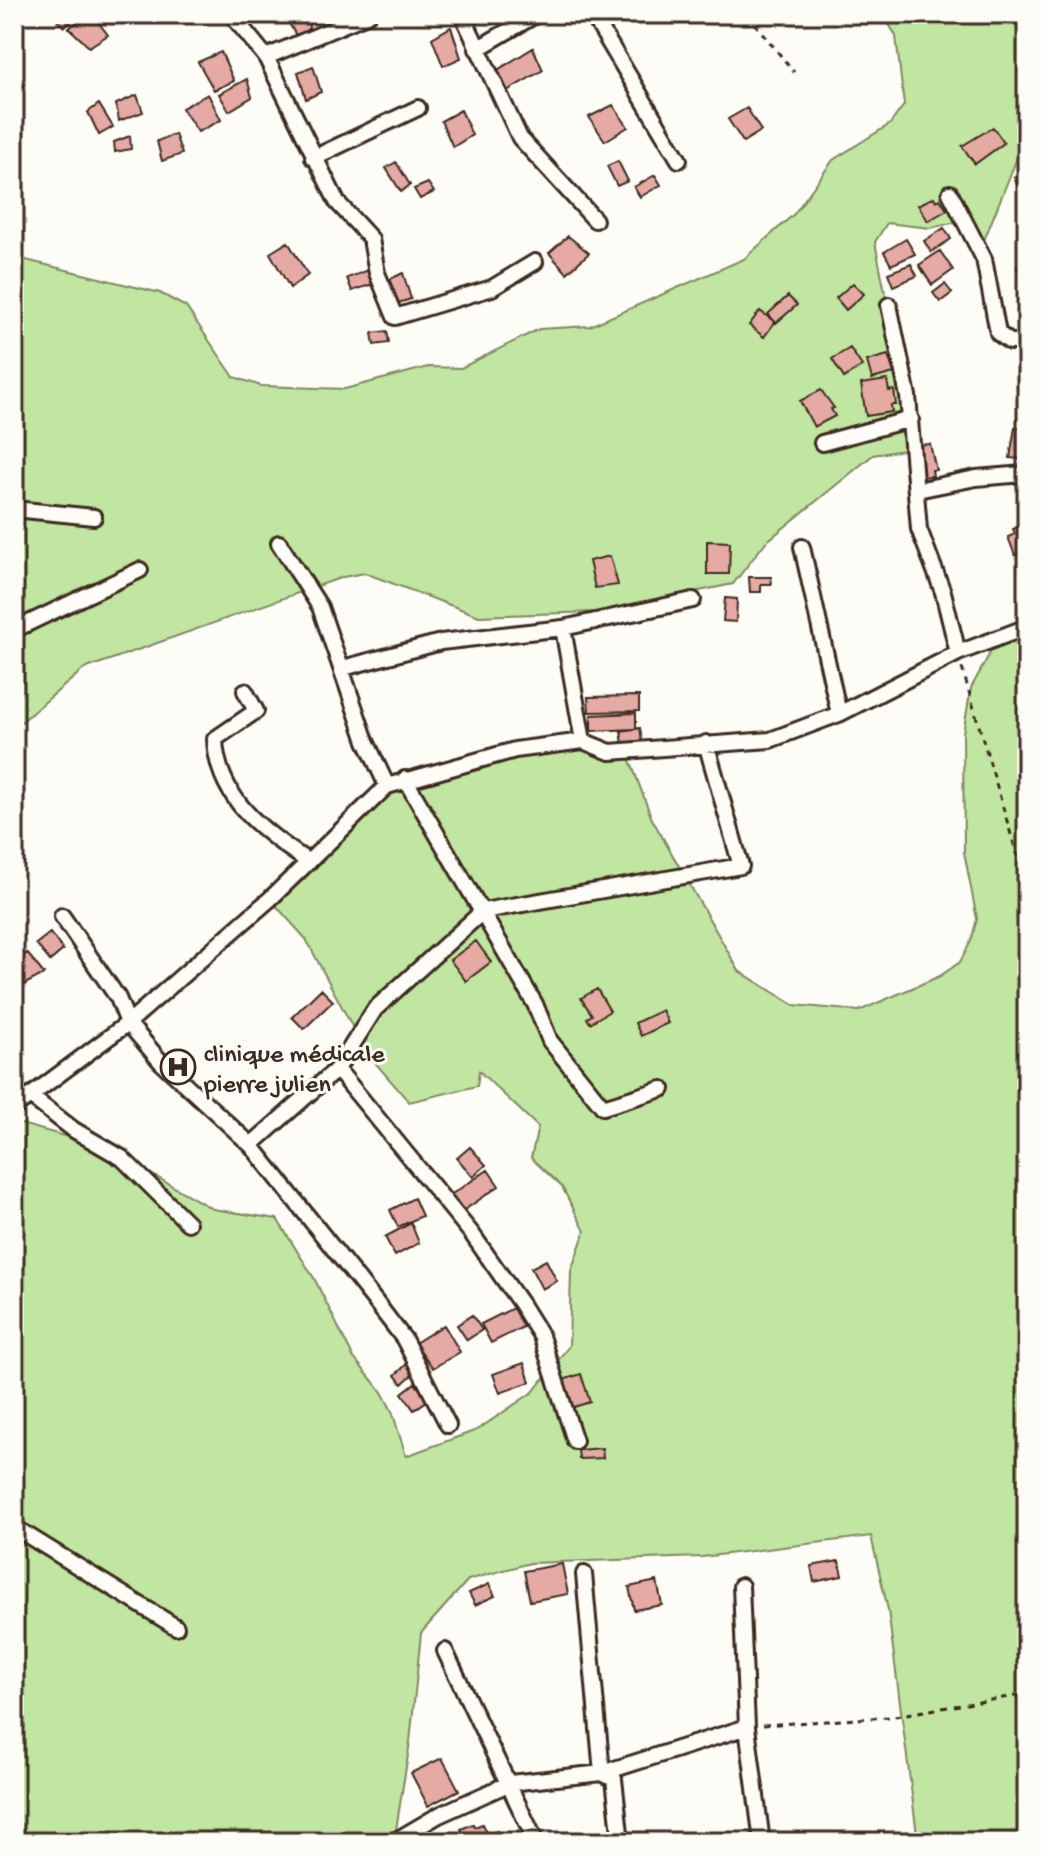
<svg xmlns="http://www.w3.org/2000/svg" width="1041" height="1856" viewBox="0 0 1041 1856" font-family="'Gochi Hand',sans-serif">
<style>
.green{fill:#c1e6a1;stroke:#7e8860;stroke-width:2}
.building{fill:#e5aaa4;stroke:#3b2a1e;stroke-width:2}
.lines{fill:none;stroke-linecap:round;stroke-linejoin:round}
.minor-casing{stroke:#3b2a1e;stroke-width:20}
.path{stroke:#3b2a1e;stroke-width:3;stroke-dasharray:6 6;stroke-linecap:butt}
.minor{stroke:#fdfcf7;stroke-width:14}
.labels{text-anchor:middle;stroke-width:6;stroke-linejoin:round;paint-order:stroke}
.poi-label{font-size:26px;fill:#3b2a1e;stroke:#fdfcf7;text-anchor:start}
</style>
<rect width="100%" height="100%" fill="#fdfcf7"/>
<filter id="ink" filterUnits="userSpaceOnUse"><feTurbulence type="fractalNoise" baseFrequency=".0125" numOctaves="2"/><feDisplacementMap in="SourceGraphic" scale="16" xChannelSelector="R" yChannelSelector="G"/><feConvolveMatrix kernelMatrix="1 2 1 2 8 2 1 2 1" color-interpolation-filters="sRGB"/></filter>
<g filter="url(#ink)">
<path class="green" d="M 883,14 L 1027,14 L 1027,133 L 983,243 L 973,225 L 952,223 L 930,228 L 887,223 L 875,242 L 916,448 L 873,455 L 765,543 L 733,584 L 595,612 L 479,616 L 365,573 L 343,577 L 84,669 L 14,728 L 14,257 L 160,293 L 186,307 L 234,377 L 261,386 L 345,389 L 428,367 L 461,368 L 539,329 L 590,326 L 744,259 L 794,214 L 833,160 L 890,124 L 904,105 L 896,36 Z
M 1027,627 L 1027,1842 L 918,1842 L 888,1610 L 871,1536 L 702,1557 L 530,1563 L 468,1580 L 421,1633 L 410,1742 L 394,1842 L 14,1842 L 14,1122 L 75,1139 L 128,1161 L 213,1209 L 277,1219 L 314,1278 L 353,1357 L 382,1392 L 392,1411 L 406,1456 L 477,1430 L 533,1392 L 569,1346 L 571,1271 L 585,1231 L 562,1187 L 531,1158 L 538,1127 L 479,1071 L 477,1086 L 409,1102 L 377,1065 L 352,1026 L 306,939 L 270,899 L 392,780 L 503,753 L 585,749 L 630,760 L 652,819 L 739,971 L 794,1005 L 859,1011 L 940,976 L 960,962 L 971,941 L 977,919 L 964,852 L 963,733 L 971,688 L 996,642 Z"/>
<path class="building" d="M 88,14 L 92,14 L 108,35 L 89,47 L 69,28 Z
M 289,14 L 306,14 L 308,17 L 309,28 L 298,39 L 285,16 Z
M 52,15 L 79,14 L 80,15 L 64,27 Z
M 451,27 L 461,58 L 443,66 L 432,38 Z
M 533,48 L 543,70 L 505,92 L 496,71 Z
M 221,52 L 234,81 L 214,90 L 198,62 Z
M 313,66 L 321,92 L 306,99 L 298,72 Z
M 247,79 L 252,97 L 229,111 L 219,94 Z
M 208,94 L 221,120 L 198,132 L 182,108 Z
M 137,95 L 143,112 L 119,121 L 116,104 Z
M 99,104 L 113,127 L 99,135 L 88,112 Z
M 613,105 L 628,127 L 605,141 L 589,117 Z
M 747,108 L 761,131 L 743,142 L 728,119 Z
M 461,110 L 472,135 L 453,147 L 441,121 Z
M 993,127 L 1004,143 L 975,164 L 962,146 Z
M 175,134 L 182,154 L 162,161 L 157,141 Z
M 130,136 L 131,149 L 115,152 L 114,142 Z
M 618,161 L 628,181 L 617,186 L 607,166 Z
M 396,162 L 410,185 L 401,192 L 386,168 Z
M 1025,173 L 1027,189 L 1020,192 L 1014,177 Z
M 655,175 L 661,185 L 640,197 L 634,187 Z
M 428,183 L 434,192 L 420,199 L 414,189 Z
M 934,197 L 936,201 L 940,199 L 947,210 L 928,221 L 918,205 Z
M 944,228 L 951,239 L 931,252 L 924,241 Z
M 568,236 L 589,253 L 567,273 L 549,253 Z
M 906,239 L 915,254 L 891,265 L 884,252 Z
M 288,242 L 308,275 L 290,288 L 270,253 Z
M 940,251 L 953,270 L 932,285 L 919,265 Z
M 911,264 L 917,276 L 893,286 L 888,273 Z
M 1027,264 L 1027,288 L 1024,289 L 1017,267 Z
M 369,270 L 373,284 L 352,291 L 347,278 Z
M 403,273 L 411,299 L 392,305 L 386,281 Z
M 853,283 L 864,294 L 846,310 L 836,298 Z
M 945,284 L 952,293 L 940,302 L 933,293 Z
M 788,296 L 797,305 L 776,323 L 768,314 Z
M 760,311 L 775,322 L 764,337 L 749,325 Z
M 387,331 L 389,343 L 374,345 L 372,333 Z
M 850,348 L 862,366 L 844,378 L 832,359 Z
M 888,355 L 894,373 L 872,379 L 867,361 Z
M 887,380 L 889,391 L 894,390 L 896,405 L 891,405 L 892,412 L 866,416 L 861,384 Z
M 821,390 L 834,408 L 831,409 L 835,416 L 814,427 L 800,401 Z
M 1015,427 L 1027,428 L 1027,471 L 1023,470 L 1025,460 L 1010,458 Z
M 930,444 L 936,470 L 932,470 L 933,476 L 920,477 L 917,445 Z
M 1026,524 L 1027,550 L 1015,555 L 1008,537 L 1015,534 L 1013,529 Z
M 707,541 L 730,542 L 729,574 L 707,574 Z
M 610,556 L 618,585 L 595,588 L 589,561 Z
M 749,577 L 771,577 L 772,584 L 761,584 L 761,592 L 750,592 Z
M 725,598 L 737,599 L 736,622 L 723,621 Z
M 639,696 L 639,711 L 589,712 L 588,697 Z
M 636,713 L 636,729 L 591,731 L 591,715 Z
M 640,728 L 642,741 L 623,744 L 621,731 Z
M 50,933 L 63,950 L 50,961 L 36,944 Z
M 476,941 L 491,962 L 466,981 L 450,960 Z
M 27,953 L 44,974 L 14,990 L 14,963 Z
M 321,989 L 333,1001 L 304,1029 L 292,1017 Z
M 597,989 L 610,1011 L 590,1023 L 587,1018 L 592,1015 L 581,998 Z
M 662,1010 L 668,1023 L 641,1036 L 635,1023 Z
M 470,1147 L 486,1165 L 473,1177 L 457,1158 Z
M 488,1170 L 499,1186 L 457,1215 L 446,1198 Z
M 414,1198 L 422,1216 L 398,1227 L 390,1210 Z
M 411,1223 L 419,1243 L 395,1256 L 385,1237 Z
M 546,1260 L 557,1281 L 542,1289 L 531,1268 Z
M 513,1308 L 523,1327 L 491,1343 L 481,1324 Z
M 472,1315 L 482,1330 L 467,1340 L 457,1325 Z
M 444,1325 L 460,1352 L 433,1368 L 415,1343 Z
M 524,1363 L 530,1382 L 500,1393 L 493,1374 Z
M 407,1364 L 414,1373 L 402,1384 L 395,1375 Z
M 581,1374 L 590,1402 L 567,1409 L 557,1382 Z
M 415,1383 L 428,1400 L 414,1410 L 402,1393 Z
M 602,1448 L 603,1458 L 579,1459 L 578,1450 Z
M 839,1561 L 842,1576 L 814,1582 L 811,1566 Z
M 562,1564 L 568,1594 L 530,1601 L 524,1571 Z
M 657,1581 L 662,1605 L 634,1610 L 629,1587 Z
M 489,1584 L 495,1596 L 475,1605 L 469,1593 Z
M 442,1758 L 459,1790 L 428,1806 L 411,1773 Z
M 473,1824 L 475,1827 L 482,1824 L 487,1835 L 497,1831 L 502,1842 L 467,1842 L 461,1829 Z"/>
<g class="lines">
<g class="minor-casing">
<path id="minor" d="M 231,14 L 266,57 L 337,202 L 371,239 L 377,273 L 395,317 L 492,288 L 535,262
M 462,14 L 520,138 L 595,220
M 592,14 L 679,160
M 477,49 L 537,14
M 266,57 L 369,14
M 313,158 L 418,108
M 950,193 L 984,259 L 998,333 L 1010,342 L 1027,342
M 889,305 L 908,396 L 919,529 L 943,592 L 958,653
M 822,443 L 911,419
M 917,490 L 976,478 L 1024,474
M 14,509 L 94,517
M 279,543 L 320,607 L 366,741 L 387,786
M 802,547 L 839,714
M 563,628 L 583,741
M 14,630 L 140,570
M 343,668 L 441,642 L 563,628 L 693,600
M 245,691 L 256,711 L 215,739 C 217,798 263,832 309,862
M 405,779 L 535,1004 L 550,1041 L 603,1107 L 662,1089
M 62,916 L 118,998 L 128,1023 L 161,1062 L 251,1145 L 375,1301 L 404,1339 L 448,1425
M 337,1069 L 375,1009 L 483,911 L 741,866 L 706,743
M 30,1096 L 74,1130 L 122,1158 L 188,1223
M 14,1108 L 128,1023 L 270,899 L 387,786 L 515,750 L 583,741 L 610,752 L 770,740 L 839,714 L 958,653 L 1027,627
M 251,1145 L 337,1069 L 472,1234 L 521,1304 L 541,1336 L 575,1441
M 14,1527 L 176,1627
M 584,1574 L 602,1773 L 614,1779 L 621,1842
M 445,1651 L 536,1842
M 747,1727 L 762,1842
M 393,1842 L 439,1815 L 510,1783 L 602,1773 L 747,1727 L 741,1586"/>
</g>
<path class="path" d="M 747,14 L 794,72
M 962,668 L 1027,889
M 763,1725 L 888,1717 L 1027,1694"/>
<use href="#minor" class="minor"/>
</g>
</g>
<defs>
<g id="hospital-ring" transform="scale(1.8)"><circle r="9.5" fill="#fdfcf7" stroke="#3b2a1e" stroke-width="1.5"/><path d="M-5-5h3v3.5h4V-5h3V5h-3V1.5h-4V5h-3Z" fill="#3b2a1e"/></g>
</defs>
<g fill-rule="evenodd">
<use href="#hospital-ring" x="178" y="1067"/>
</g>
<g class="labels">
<g class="poi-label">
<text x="204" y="1061">clinique médicale<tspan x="204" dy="30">pierre julien</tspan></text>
</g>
</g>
<rect width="1041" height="1856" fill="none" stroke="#fdfcf7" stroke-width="48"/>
<rect x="24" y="24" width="993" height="1808" fill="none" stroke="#3b2a1e" stroke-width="3" filter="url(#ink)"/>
</svg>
